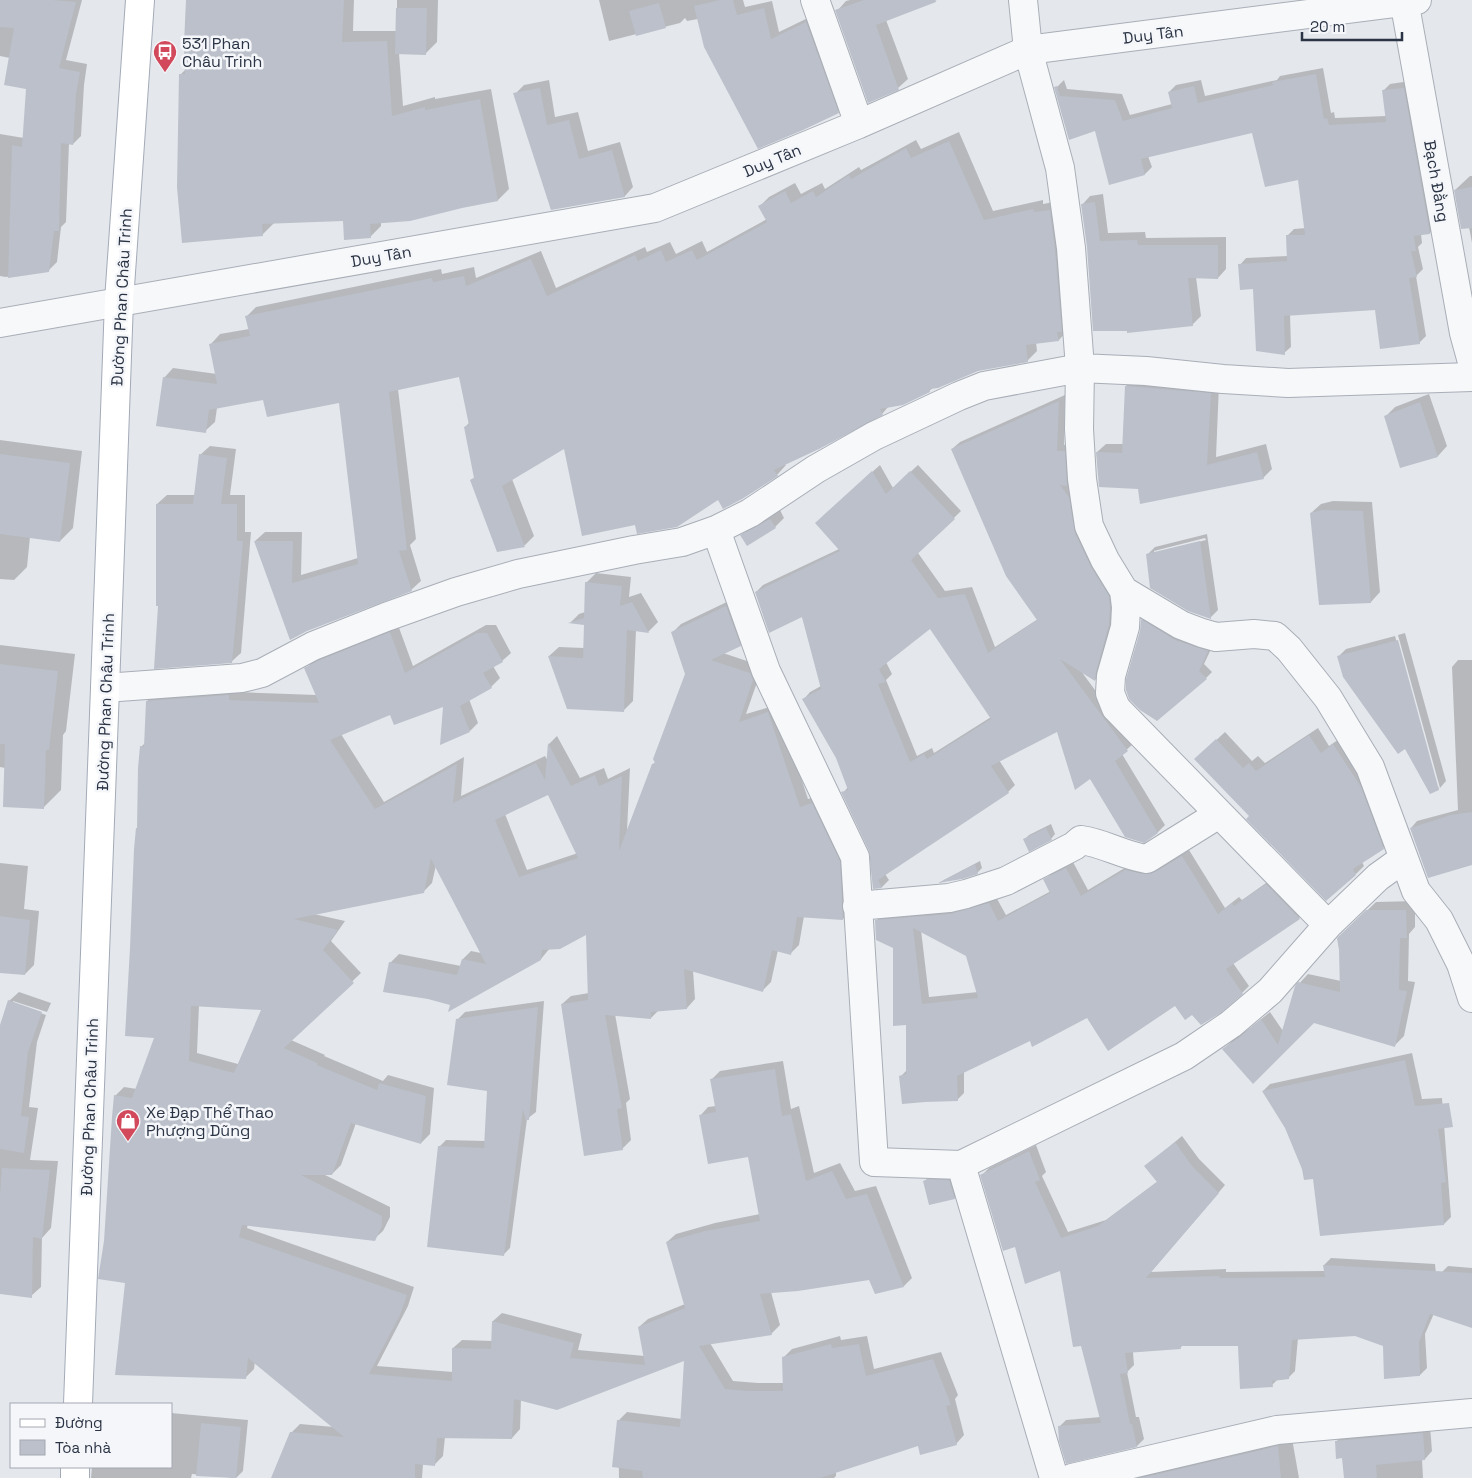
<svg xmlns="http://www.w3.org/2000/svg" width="1472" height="1478" viewBox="0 0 1472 1478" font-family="'Space Grotesk',sans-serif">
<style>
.shadow{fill:#0003;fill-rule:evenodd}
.building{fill:#bbc0ca;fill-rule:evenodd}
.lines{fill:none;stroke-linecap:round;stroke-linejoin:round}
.minor-casing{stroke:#a9aeb7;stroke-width:30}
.major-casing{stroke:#a3abb8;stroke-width:30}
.minor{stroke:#f7f8fa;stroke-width:28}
.major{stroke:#fff;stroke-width:28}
.labels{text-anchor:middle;stroke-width:5;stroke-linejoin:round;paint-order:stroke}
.street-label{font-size:16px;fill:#2b3445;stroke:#f4f6f9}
.poi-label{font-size:16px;fill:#2b3445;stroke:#f4f6f9;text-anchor:start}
</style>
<rect width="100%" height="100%" fill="#e4e7ec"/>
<path class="shadow" d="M 0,0 L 82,0 L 66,60 L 87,64 L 84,85 L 81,136 L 73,144 L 69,143 L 66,222 L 61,227 L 57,262 L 49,270 L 6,277 L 0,276 L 0,134 L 24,138 L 27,87 L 10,58 L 0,56 Z
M 187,0 L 354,0 L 353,31 L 397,31 L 397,0 L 438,0 L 437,42 L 426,53 L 399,53 L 403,106 L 435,97 L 435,99 L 491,89 L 509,189 L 498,200 L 381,222 L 381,226 L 370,237 L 345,219 L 274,223 L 262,235 L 180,75 L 187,68 Z
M 599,0 L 743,0 L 745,7 L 772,1 L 779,32 L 814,15 L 846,104 L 838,112 L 698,19 L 687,21 L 685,18 L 680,23 L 609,41 Z
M 850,0 L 937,0 L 886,20 L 908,79 L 898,88 L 837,11 L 846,1 Z
M 1323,68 L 1331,113 L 1334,112 L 1335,118 L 1386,116 L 1383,91 L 1390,84 L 1410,81 L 1436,226 L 1430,233 L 1421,234 L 1422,243 L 1418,247 L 1423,269 L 1416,276 L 1426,336 L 1419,343 L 1376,308 L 1290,314 L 1291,347 L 1284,353 L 1254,287 L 1240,265 L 1246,258 L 1288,256 L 1287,236 L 1294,229 L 1306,228 L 1299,179 L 1253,131 L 1148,156 L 1152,167 L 1145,174 L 1110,184 L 1096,129 L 1069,138 L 1056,88 L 1064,80 L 1067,89 L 1122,94 L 1130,115 L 1172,104 L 1169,92 L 1176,85 L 1201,80 L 1205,96 L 1277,80 L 1280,76 Z
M 549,80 L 555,117 L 578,112 L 588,151 L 620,142 L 633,187 L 625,196 L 551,209 L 515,94 L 524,85 Z
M 959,132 L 993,211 L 1043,200 L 1043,204 L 1059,201 L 1068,330 L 1059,340 L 1036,342 L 1037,351 L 1027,361 L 978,370 L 933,388 L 929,391 L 889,406 L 882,414 L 785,464 L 786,465 L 777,475 L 718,498 L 636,524 L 565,447 L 512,479 L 534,536 L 525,545 L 498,551 L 471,480 L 475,477 L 465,427 L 469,423 L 460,376 L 398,389 L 416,539 L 410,545 L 421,581 L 411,590 L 307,630 L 255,541 L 265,532 L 302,532 L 301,575 L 358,558 L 340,401 L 264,398 L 217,408 L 215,422 L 205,431 L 164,378 L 173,368 L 217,374 L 211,344 L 220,334 L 249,329 L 247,316 L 256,307 L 441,269 L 442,274 L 474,267 L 476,278 L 541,251 L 556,288 L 645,247 L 647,252 L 670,242 L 676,254 L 702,241 L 707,252 L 767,219 L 760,206 L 769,197 L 795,183 L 801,194 L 822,183 L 825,189 L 859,167 L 861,170 L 916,140 L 921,149 Z
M 1470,176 L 1472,176 L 1472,243 L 1469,227 L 1455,190 Z
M 1103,194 L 1108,233 L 1145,232 L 1146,238 L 1226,237 L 1226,269 L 1218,278 L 1196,277 L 1201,316 L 1192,325 L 1088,247 L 1082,205 L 1090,196 Z
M 1135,377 L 1219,385 L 1216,457 L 1266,444 L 1272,469 L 1263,478 L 1140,488 L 1097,452 L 1106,444 L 1123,444 L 1126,386 Z
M 1429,394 L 1447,446 L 1438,456 L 1401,466 L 1386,416 L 1395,407 Z
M 1065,395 L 1064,445 L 1071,444 L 1117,600 L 1102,673 L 1095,680 L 1081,671 L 1134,743 L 1122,754 L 1165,825 L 1158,832 L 1144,841 L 1091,777 L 1058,730 L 999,760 L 1015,785 L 1008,792 L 885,874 L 889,880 L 882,887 L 874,888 L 870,850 L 843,793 L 848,787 L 837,758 L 804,699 L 810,692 L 821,686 L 802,616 L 756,592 L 763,585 L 839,549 L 823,516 L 880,465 L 893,488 L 918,465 L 961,511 L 918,553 L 945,591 L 972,587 L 995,647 L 1038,619 L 952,449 L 960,442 ZM 930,627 L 991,717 L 934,753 L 932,748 L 917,756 L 886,680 L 892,674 L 886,662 Z
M 0,440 L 82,451 L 73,528 L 60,541 L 30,537 L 27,567 L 14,580 L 0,579 Z
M 210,446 L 236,449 L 230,495 L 245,495 L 245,532 L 251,532 L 241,653 L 231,662 L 160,605 L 157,504 L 167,495 L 195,495 L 200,455 Z
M 1333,501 L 1372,502 L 1380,592 L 1371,602 L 1311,513 L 1321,504 Z
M 780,510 L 784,518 L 775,527 L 742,535 L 751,526 Z
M 1207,534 L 1218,610 L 1210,618 L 1147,555 L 1155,547 ZM 1205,538 L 1206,540 L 1154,553 L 1154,551 Z
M 596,573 L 631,577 L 629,597 L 641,593 L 658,622 L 648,632 L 636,630 L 633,701 L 624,710 L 568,708 L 549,656 L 559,647 L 584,648 L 585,624 L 571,622 L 579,614 L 585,612 L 586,583 Z
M 735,598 L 749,637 L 740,645 L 723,653 L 759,665 L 761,671 L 746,714 L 777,705 L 808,799 L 820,795 L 848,852 L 851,911 L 843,919 L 804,916 L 799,945 L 791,953 L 778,950 L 771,982 L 763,990 L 693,970 L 695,999 L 687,1008 L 659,1010 L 651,1018 L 615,1014 L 630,1099 L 626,1103 L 631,1140 L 622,1149 L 562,1004 L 571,996 L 589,993 L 587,933 L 550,948 L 541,959 L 451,1004 L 390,963 L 399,954 L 461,966 L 463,959 L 471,951 L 481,953 L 436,865 L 432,883 L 423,892 L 314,914 L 345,921 L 331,941 L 361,973 L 291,1040 L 325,1055 L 324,1056 L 383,1081 L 388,1075 L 434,1088 L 430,1134 L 421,1143 L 356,1123 L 341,1165 L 332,1174 L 323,1174 L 390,1207 L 390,1217 L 383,1231 L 374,1239 L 248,1224 L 247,1228 L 414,1287 L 408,1306 L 377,1366 L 453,1372 L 453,1348 L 462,1340 L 493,1341 L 493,1321 L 502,1313 L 582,1334 L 578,1350 L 645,1356 L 639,1327 L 648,1319 L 685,1304 L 667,1242 L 676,1234 L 715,1223 L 760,1214 L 749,1155 L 700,1116 L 708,1107 L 716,1106 L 712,1079 L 720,1071 L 783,1061 L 791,1109 L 799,1106 L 814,1173 L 840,1163 L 855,1191 L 876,1186 L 912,1278 L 904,1286 L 869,1279 L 771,1292 L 780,1325 L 771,1334 L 710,1343 L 733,1381 L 758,1383 L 784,1383 L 784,1357 L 792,1349 L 840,1336 L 841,1340 L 867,1336 L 874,1369 L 941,1352 L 958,1395 L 955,1399 L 964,1435 L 956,1444 L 919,1445 L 836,1472 L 836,1476 L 834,1478 L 619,1478 L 618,1421 L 627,1412 L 682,1419 L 685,1359 L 521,1399 L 520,1429 L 512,1438 L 445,1437 L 443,1456 L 434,1465 L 423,1464 L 422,1478 L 272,1478 L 291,1433 L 300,1424 L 334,1427 L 255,1361 L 254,1369 L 245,1378 L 126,1282 L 105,1242 L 115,1096 L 124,1087 L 137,1089 L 156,1036 L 138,827 L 141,747 L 145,743 L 147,701 L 156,693 L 237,692 L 317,695 L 306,669 L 314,660 L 398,625 L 413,666 L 486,625 L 496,625 L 511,653 L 502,661 L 493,666 L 500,678 L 491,687 L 469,699 L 478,723 L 470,731 L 444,705 L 391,714 L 341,734 L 384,802 L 464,757 L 461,796 L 545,756 L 548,761 L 549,744 L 557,736 L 580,778 L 604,768 L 608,779 L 630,768 L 627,831 L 653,765 L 656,761 L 686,674 L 672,633 L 681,624 ZM 548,794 L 578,853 L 527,870 L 505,814 ZM 199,1005 L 263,1009 L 238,1064 L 197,1053 Z
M 1148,614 L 1213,645 L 1204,664 L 1212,672 L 1206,678 L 1141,631 L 1142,620 Z
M 1405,633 L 1446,781 L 1440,788 L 1398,635 Z
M 1395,636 L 1436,785 L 1439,788 L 1438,789 L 1405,747 L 1338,657 L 1346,649 Z
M 0,645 L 75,654 L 66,731 L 63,735 L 61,790 L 44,807 L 5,768 L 0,767 Z
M 1458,660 L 1472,660 L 1472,848 L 1411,828 L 1417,821 L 1458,810 L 1452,667 Z
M 1318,728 L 1329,746 L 1342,737 L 1391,840 L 1383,848 L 1362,862 L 1364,866 L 1356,874 L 1251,816 L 1196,759 L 1225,732 L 1252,761 L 1258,756 L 1265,763 Z
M 1051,824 L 1055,834 L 1051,839 L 1024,840 L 1029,835 Z
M 1189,850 L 1225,908 L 1239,897 L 1242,900 L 1273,878 L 1306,911 L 1299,918 L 1233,963 L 1249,986 L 1242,993 L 1192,1013 L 1175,1005 L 1087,1017 L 1030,1040 L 964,1072 L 964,1093 L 957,1100 L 901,1076 L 907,1070 L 908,1023 L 894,947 L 876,921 L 883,914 L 996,897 L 1006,915 L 1051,891 L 1045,880 L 1052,873 L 1073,862 L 1088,890 L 1133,863 L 1152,868 L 1163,866 ZM 921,930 L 967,955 L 978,992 L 929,997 Z
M 980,861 L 982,868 L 977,873 L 942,881 Z
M 0,863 L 28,866 L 24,909 L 39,911 L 34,965 L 25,974 L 0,971 Z
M 1415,901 L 1415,927 L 1409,934 L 1408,981 L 1415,982 L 1404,1036 L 1395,1045 L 1314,1022 L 1253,1082 L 1224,1049 L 1233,1040 L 1250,1028 L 1270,1012 L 1283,1031 L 1296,987 L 1308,974 L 1341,981 L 1350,927 L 1376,902 Z
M 19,992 L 51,1003 L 47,1012 L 13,1001 L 13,1003 L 46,1015 L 37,1042 L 29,1107 L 38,1108 L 30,1160 L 58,1161 L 51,1228 L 42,1238 L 41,1287 L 31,1296 L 0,1293 L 0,1030 L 9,1001 Z
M 544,1001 L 536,1112 L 527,1119 L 510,1248 L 503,1255 L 439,1147 L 446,1140 L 486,1141 L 489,1090 L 458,1019 L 465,1012 Z
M 1412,1053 L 1422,1099 L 1442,1098 L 1451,1217 L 1444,1224 L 1314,1177 L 1303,1169 L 1286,1128 L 1263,1091 L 1270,1084 Z
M 1182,1136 L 1199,1159 L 1225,1185 L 1151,1272 L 1226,1269 L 1226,1272 L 1325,1271 L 1324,1265 L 1331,1258 L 1435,1264 L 1439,1302 L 1425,1334 L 1427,1368 L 1420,1375 L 1385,1345 L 1355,1334 L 1298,1338 L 1295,1371 L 1288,1378 L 1278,1379 L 1272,1385 L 1239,1345 L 1183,1345 L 1180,1348 L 1133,1352 L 1134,1365 L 1127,1372 L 1136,1417 L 1139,1417 L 1144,1439 L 1137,1446 L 1067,1462 L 1059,1427 L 1066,1420 L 1101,1417 L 1061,1269 L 1016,1245 L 982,1175 L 989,1168 L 1036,1145 L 1046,1172 L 1042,1176 L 1068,1232 L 1106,1220 L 1158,1181 L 1146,1166 Z
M 953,1176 L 959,1194 L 954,1198 L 925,1181 L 929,1177 Z
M 1448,1266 L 1472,1268 L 1472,1327 L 1442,1272 Z
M 171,1413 L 248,1420 L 243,1471 L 236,1478 L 192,1474 L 191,1478 L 91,1478 L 92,1467 L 171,1467 Z
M 1430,1426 L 1432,1451 L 1425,1459 L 1422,1459 L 1423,1478 L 1345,1478 L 1344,1457 L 1337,1441 L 1344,1433 Z
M 1291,1433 L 1299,1478 L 1100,1478 Z"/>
<path class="building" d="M 0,0 L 53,0 L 76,2 L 59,68 L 80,72 L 76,94 L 73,145 L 61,143 L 59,231 L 54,231 L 49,272 L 8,278 L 12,145 L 22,147 L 26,89 L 4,85 L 14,28 L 0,27 Z
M 186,0 L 344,0 L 342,42 L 387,41 L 392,116 L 425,107 L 425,110 L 480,99 L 498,201 L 462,208 L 410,221 L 370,224 L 371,238 L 344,240 L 343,221 L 262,224 L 263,236 L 182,243 L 177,187 L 179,74 L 185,74 L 184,43 Z
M 720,0 L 733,0 L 737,15 L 764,8 L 771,39 L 806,22 L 839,113 L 803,130 L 758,149 L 704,47 L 694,6 Z
M 864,0 L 935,0 L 936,2 L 876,25 L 899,90 L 868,103 L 835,10 Z
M 659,3 L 666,28 L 636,36 L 629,11 Z
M 396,8 L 427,8 L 426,55 L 395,54 Z
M 1316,74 L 1324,119 L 1327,118 L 1329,125 L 1386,122 L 1382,90 L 1404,88 L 1430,234 L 1414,236 L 1416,251 L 1411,251 L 1417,277 L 1409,278 L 1420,344 L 1380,349 L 1375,310 L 1284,316 L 1285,355 L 1256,351 L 1253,289 L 1240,290 L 1238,264 L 1287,261 L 1286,235 L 1305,235 L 1298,180 L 1265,187 L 1252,133 L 1141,159 L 1145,175 L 1109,185 L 1095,131 L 1069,140 L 1054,87 L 1057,86 L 1060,96 L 1115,100 L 1123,121 L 1172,108 L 1168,92 L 1194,86 L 1198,103 L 1273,85 L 1272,82 Z
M 540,88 L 547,125 L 569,120 L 579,159 L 612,150 L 625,197 L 551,210 L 513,93 Z
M 949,141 L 984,220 L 1033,209 L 1034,212 L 1050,210 L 1055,250 L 1062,332 L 1057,332 L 1059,341 L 1026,345 L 1028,362 L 978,371 L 938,388 L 929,389 L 930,392 L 903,405 L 880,409 L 883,415 L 819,449 L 774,470 L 778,476 L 742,499 L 723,509 L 718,500 L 677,527 L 637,534 L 635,525 L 582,536 L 564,449 L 502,486 L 525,547 L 497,552 L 470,480 L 474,478 L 464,427 L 469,425 L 459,377 L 389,392 L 407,550 L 399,551 L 412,591 L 307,631 L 290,640 L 254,541 L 293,541 L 292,583 L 358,564 L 339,403 L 267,417 L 263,400 L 209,410 L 206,433 L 156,426 L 163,377 L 217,384 L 209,344 L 250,336 L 245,316 L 432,278 L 433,282 L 464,276 L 466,286 L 531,259 L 547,296 L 635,255 L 638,261 L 661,250 L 666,262 L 692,250 L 697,260 L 767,222 L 758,206 L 785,191 L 791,203 L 813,191 L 816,197 L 849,175 L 851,179 L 906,148 L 911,158 Z
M 1472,187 L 1472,228 L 1461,229 L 1454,190 Z
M 1095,202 L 1100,241 L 1137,240 L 1138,245 L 1218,245 L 1218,279 L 1188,278 L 1193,326 L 1127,333 L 1127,331 L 1093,331 L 1087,247 L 1081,204 Z
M 1125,386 L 1211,393 L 1207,465 L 1257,452 L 1264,479 L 1140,504 L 1138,489 L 1099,487 L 1096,452 L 1122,453 Z
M 1059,401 L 1057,451 L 1065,451 L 1067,486 L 1060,485 L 1069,497 L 1075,533 L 1091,567 L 1109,596 L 1110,608 L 1109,624 L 1096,672 L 1095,681 L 1060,659 L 1128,751 L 1115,761 L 1158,833 L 1144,843 L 1125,837 L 1090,779 L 1075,790 L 1057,732 L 991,766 L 1009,793 L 878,880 L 882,888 L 873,889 L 869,851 L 841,792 L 848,790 L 836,758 L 802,699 L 821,689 L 802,617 L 769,633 L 755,592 L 840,551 L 815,523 L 872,471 L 886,494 L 910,471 L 955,519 L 911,560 L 938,598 L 965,594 L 988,653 L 1037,620 L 1006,576 L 951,449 ZM 930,629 L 991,719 L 927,759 L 924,754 L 910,762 L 878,684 L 886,682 L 879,669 Z
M 1420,402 L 1438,457 L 1400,468 L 1384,416 Z
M 0,454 L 70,463 L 60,542 L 0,534 Z
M 199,454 L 227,458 L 221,504 L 237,504 L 237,541 L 243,541 L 232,663 L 154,669 L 158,606 L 156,606 L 156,504 L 193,504 Z
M 1322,510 L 1363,511 L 1371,603 L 1319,605 L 1310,513 Z
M 770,519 L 776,528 L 747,546 L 740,535 Z
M 1200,541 L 1211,619 L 1188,611 L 1150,588 L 1146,554 Z
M 585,582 L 622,586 L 620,606 L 632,602 L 649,633 L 627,630 L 624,712 L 567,709 L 548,656 L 583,658 L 584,625 L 568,623 L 584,618 Z
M 726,606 L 741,646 L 711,660 L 750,673 L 753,680 L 739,722 L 768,712 L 800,807 L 812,803 L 840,861 L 843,920 L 797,917 L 791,955 L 772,950 L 763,992 L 684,969 L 687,1009 L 651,1012 L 651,1019 L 605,1015 L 622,1108 L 617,1109 L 623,1150 L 584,1156 L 561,1004 L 588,1000 L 586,935 L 560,949 L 542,950 L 541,960 L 448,1012 L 450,1005 L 428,999 L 383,992 L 389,962 L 457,975 L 462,959 L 486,964 L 431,859 L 424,893 L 294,919 L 338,930 L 323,950 L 354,983 L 284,1048 L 317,1063 L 317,1065 L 377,1090 L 379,1083 L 426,1096 L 421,1144 L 351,1123 L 332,1175 L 301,1175 L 382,1216 L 382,1226 L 375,1241 L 242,1225 L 239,1237 L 407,1295 L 400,1315 L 369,1374 L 452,1381 L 452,1348 L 491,1349 L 492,1321 L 574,1343 L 570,1358 L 645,1365 L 638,1327 L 685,1308 L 666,1242 L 705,1231 L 760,1221 L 748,1157 L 708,1164 L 699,1115 L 716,1112 L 710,1079 L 775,1069 L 782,1116 L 791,1114 L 806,1181 L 832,1171 L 846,1199 L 867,1194 L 904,1287 L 875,1294 L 869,1280 L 798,1291 L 760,1294 L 772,1335 L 699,1346 L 725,1389 L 748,1391 L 783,1391 L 782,1357 L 831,1344 L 832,1348 L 859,1344 L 866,1376 L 933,1359 L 951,1405 L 946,1406 L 957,1445 L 920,1455 L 918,1446 L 820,1478 L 643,1478 L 642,1471 L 612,1467 L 617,1420 L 680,1427 L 684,1361 L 557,1410 L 514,1399 L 512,1439 L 437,1438 L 435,1466 L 415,1464 L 415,1478 L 271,1478 L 290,1432 L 344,1437 L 248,1358 L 246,1379 L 115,1375 L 125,1283 L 98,1279 L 104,1241 L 112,1117 L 114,1095 L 132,1098 L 154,1038 L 125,1036 L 130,948 L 134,849 L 136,828 L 137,828 L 138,768 L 140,746 L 144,747 L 146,701 L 229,695 L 229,700 L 319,703 L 304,668 L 320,660 L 390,632 L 405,673 L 477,633 L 487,633 L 503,662 L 483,673 L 492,688 L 460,706 L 470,732 L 440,745 L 443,707 L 394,725 L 390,715 L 330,740 L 375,809 L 457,764 L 453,803 L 536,763 L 545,780 L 548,743 L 571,786 L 595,775 L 599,786 L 622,776 L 619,851 L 652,764 L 655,763 L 653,759 L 685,674 L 671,632 ZM 548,795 L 578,858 L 519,877 L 495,820 ZM 191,1006 L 261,1010 L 234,1073 L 189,1061 Z
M 1141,619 L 1175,640 L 1208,651 L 1199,671 L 1207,679 L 1157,721 L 1140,710 L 1129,699 L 1126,690 L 1126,679 L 1140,631 Z
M 1398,640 L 1439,790 L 1430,794 L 1405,749 L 1398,754 L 1343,677 L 1337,656 Z
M 0,664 L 58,671 L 49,750 L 46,750 L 44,809 L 3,807 L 5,744 L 0,744 Z
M 1309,735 L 1321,753 L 1333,744 L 1361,787 L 1384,849 L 1353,869 L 1356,875 L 1326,901 L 1246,819 L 1249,816 L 1194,759 L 1216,739 L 1243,768 L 1249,763 L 1256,771 Z
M 1472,812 L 1472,865 L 1428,878 L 1410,828 L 1451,815 Z
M 1046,828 L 1052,840 L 1029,852 L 1023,839 Z
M 1182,856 L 1218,914 L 1232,903 L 1234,906 L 1266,884 L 1300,919 L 1226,969 L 1243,994 L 1222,1012 L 1201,1025 L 1192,1015 L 1185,1020 L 1175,1006 L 1108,1051 L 1087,1018 L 1032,1047 L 1030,1041 L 957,1076 L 958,1101 L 925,1102 L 902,1104 L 899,1076 L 906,1074 L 906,1025 L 893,1026 L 893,948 L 876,940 L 875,920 L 950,914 L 989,903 L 998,921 L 1050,893 L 1043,879 L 1066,868 L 1081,896 L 1125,870 L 1144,874 L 1155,872 ZM 913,928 L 966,956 L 978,998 L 922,1004 Z
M 975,864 L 978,874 L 962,879 L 938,883 Z
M 1366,910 L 1406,910 L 1407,938 L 1400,938 L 1399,990 L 1407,991 L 1395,1047 L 1314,1023 L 1253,1084 L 1222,1049 L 1240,1037 L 1261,1019 L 1278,1045 L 1295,986 L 1298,982 L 1340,992 L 1339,950 L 1337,938 Z
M 0,916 L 30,920 L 25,975 L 0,973 Z
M 8,1000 L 42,1012 L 28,1052 L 21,1116 L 29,1117 L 24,1153 L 0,1149 L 0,1025 Z
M 538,1007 L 529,1120 L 526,1120 L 523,1109 L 504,1256 L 427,1247 L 438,1146 L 484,1148 L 487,1091 L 447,1085 L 456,1019 Z
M 1405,1060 L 1415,1106 L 1449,1103 L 1453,1127 L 1438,1129 L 1446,1182 L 1441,1183 L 1444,1225 L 1320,1236 L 1313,1179 L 1304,1180 L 1302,1169 L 1285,1128 L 1262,1091 Z
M 1175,1142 L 1192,1166 L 1219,1193 L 1146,1278 L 1219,1276 L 1220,1278 L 1325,1277 L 1323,1265 L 1472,1273 L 1472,1328 L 1430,1314 L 1419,1342 L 1420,1376 L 1418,1376 L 1384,1379 L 1383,1346 L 1355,1336 L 1292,1340 L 1289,1379 L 1272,1381 L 1273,1387 L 1240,1389 L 1238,1346 L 1180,1346 L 1181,1349 L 1125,1353 L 1128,1373 L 1120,1374 L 1130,1424 L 1132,1424 L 1137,1447 L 1066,1464 L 1059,1441 L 1058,1426 L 1101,1423 L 1081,1346 L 1073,1347 L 1060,1271 L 1025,1284 L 1015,1247 L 1003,1251 L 980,1175 L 1029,1151 L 1040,1180 L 1035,1182 L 1061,1238 L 1098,1226 L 1157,1182 L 1144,1166 Z
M 2,1168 L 50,1170 L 42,1239 L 33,1237 L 32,1298 L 0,1294 L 0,1194 Z
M 928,1179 L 949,1180 L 955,1199 L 929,1205 L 923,1181 Z
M 201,1423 L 241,1427 L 236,1478 L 196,1476 Z
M 1423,1433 L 1425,1460 L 1376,1465 L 1377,1478 L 1344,1478 L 1342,1458 L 1336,1459 L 1335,1441 Z
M 1278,1446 L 1281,1478 L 1141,1478 Z"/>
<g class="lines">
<g class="minor-casing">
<path id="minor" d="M 815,0 L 859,124
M 1023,0 L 1028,50 L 1060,168 L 1071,248 L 1080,368 L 1079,429 L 1082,479 L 1089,526 L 1105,560 L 1124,591 L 1126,607 L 1125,627 L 1111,676 L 1110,693 L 1116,708 L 1328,925
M 1404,0 L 1464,333 L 1472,362
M 0,323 L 655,208 L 859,124 L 1028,50 L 1417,0
M 716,530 L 766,671 L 855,857 L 874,1162 L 961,1165
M 1124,591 L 1181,625 L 1202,633 L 1216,637 L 1254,634 L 1275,636 L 1289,649 L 1328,698 L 1370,767 L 1416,891 L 1439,920 L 1461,964 L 1472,998
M 105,688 L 242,678 L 262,673 L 313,646 L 386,617 L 456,592 L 518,574 L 634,550 L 682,542 L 716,530 L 750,513 L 816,469 L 874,436 L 959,396 L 984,386 L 1080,368 L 1146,371 L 1223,379 L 1288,383 L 1472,377
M 857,906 L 949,898 L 966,894 L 1006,881 L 1074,846 L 1081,840 C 1104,843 1124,856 1147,859 L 1219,814
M 1054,1478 L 961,1165 L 1184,1056 L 1231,1024 L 1270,991 L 1328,925 L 1378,877 L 1403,859
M 1072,1478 L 1277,1430 L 1472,1413"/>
</g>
<g class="major-casing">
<path id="major" d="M 78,1404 L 105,688 L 119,301 L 140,0
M 75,1478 L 75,1467"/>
</g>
<use href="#minor" class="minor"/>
<use href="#major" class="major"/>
</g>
<defs>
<g id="bus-pin" transform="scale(1.25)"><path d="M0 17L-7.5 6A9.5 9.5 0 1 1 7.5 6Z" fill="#d1495b" stroke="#f4f6f9"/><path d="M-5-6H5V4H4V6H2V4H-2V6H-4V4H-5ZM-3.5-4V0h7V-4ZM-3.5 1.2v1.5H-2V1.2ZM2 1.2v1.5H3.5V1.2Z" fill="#fff"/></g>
<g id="shop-pin" transform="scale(1.25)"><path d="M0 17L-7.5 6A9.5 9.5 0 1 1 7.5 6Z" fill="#d1495b" stroke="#f4f6f9"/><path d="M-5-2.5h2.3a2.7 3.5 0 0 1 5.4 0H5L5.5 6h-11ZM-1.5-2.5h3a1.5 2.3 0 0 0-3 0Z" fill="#fff"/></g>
</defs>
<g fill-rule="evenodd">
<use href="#bus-pin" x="165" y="52"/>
<use href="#shop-pin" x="128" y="1121"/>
</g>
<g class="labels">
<g class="street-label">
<text transform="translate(1153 34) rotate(-7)" y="6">Duy Tân</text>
<text transform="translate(772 160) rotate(-23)" y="6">Duy Tân</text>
<text transform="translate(1437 181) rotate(80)" y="6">Bạch Đằng</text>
<text transform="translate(381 256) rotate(-10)" y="6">Duy Tân</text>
<text transform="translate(121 297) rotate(-87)" y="6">Đường Phan Châu Trinh</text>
<text transform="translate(105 702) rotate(-88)" y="6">Đường Phan Châu Trinh</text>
<text transform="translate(89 1107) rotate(-88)" y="6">Đường Phan Châu Trinh</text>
</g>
<g class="poi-label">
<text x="182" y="49">531 Phan<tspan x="182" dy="18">Châu Trinh</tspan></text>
<text x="146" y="1118">Xe Đạp Thể Thao<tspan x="146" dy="18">Phượng Dũng</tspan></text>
</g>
</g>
<rect x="10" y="1403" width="162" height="65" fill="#f4f6f9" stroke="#a4a8b1"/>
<rect x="20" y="1419" width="25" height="8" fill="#ffffff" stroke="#a4a8b1"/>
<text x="55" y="1428" font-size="15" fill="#2b3445">Đường</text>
<rect x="20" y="1440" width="25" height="15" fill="#bbc0ca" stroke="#a4a8b1"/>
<text x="55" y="1453" font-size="15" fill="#2b3445">Tòa nhà</text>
<path d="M1302 32v8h100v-8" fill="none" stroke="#2b3445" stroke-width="2.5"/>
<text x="1310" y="32" font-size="15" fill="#2b3445" stroke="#f4f6f9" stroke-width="4" paint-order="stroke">20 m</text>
</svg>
